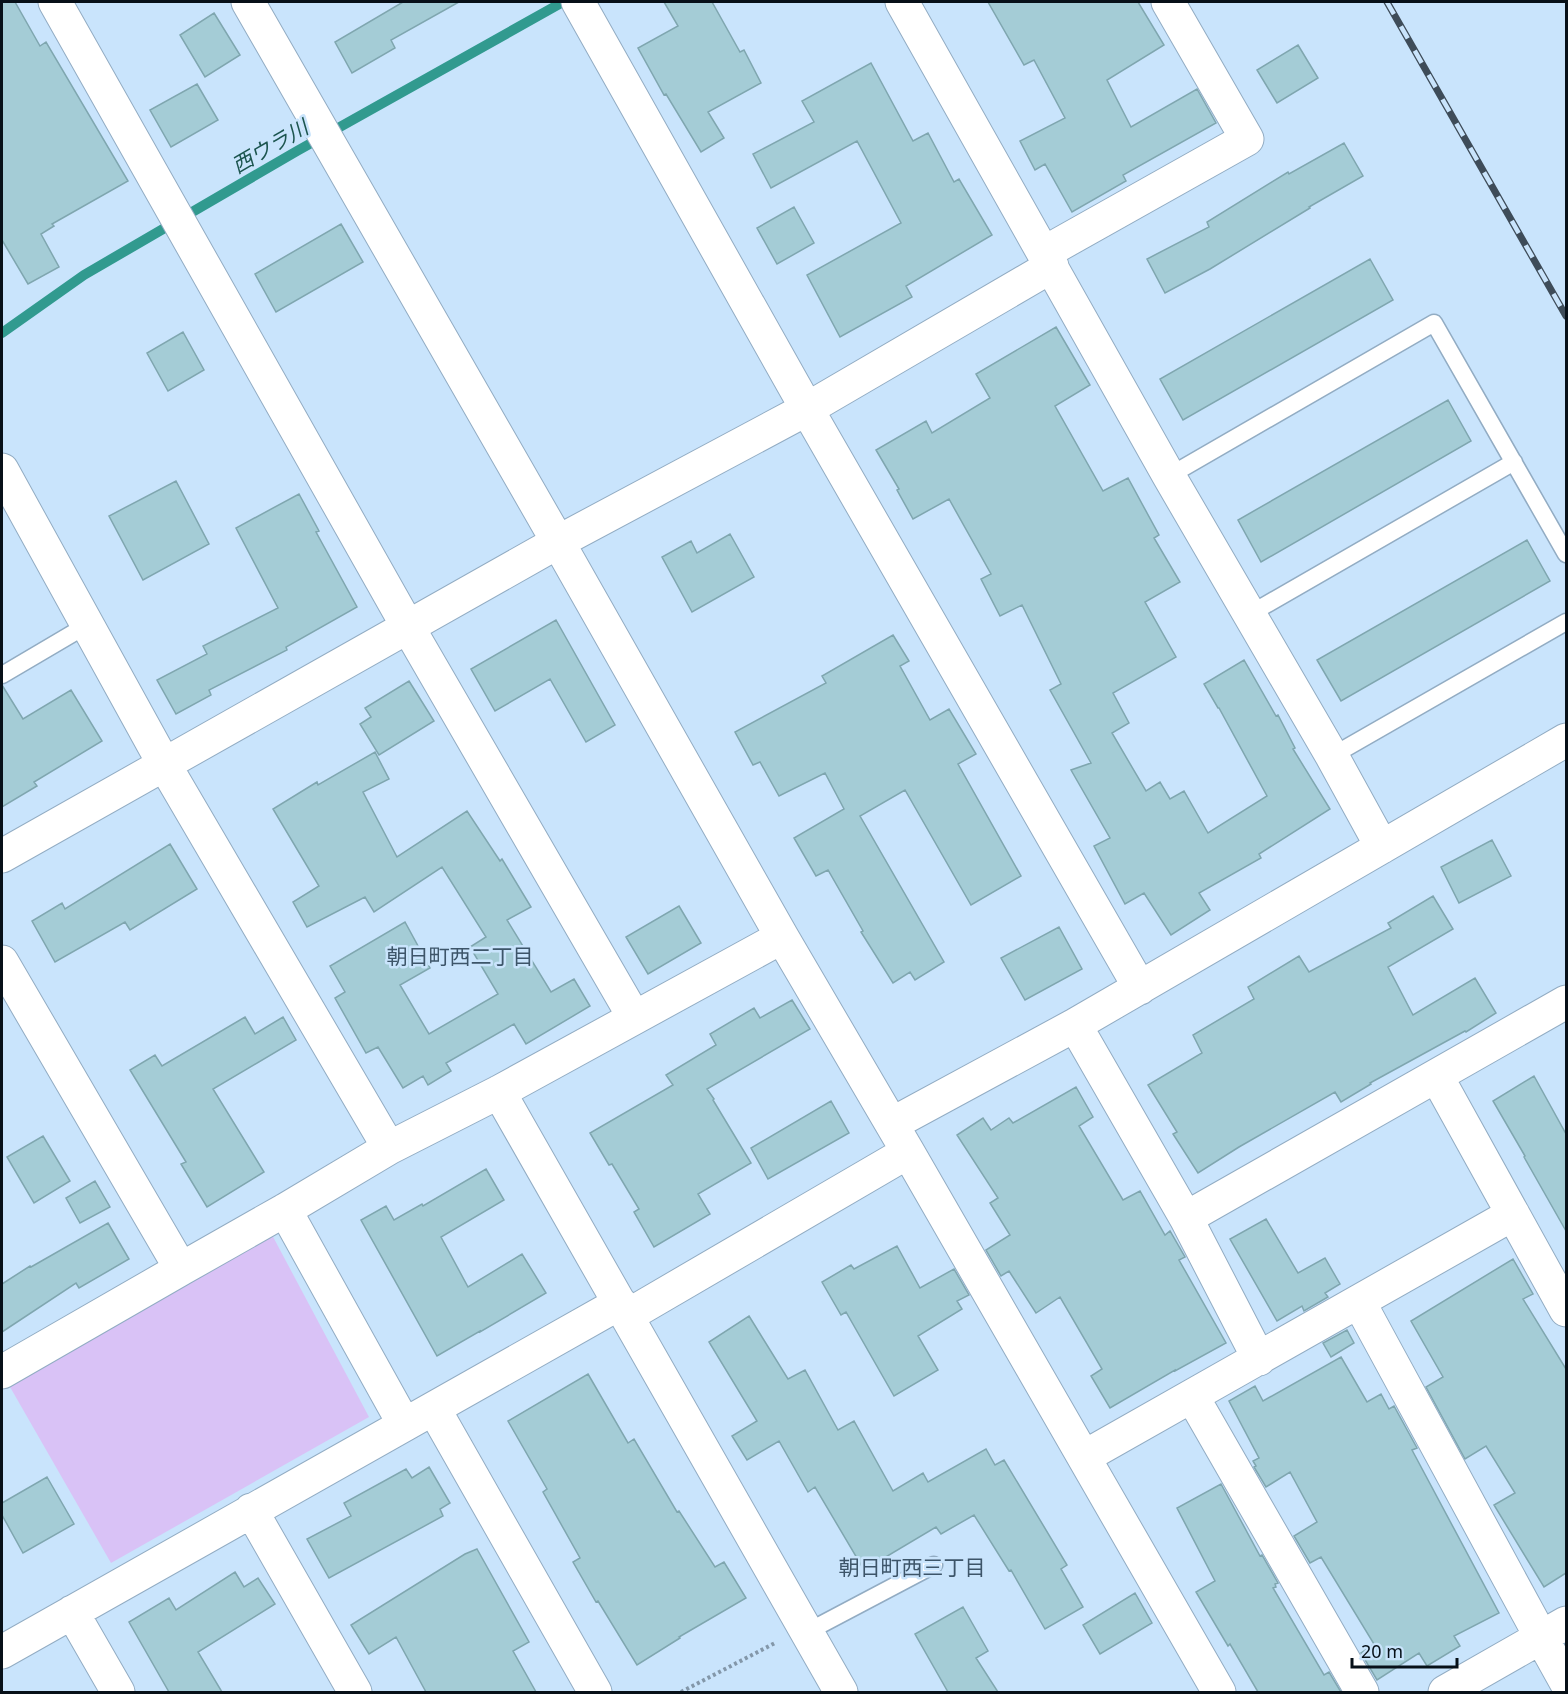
<svg xmlns="http://www.w3.org/2000/svg" width="1568" height="1694" viewBox="0 0 1568 1694" font-family="'Noto Sans','Noto Sans JP',sans-serif">
<style>
.green{fill:#d9c2f6}
.lines{fill:none;stroke-linecap:round;stroke-linejoin:round}
.stream{stroke:#319a8f;stroke-width:10}
.building{fill:#a4ccd6;stroke:#7fa6af;stroke-width:1.5}
.lane-casing{stroke:#92acc3;stroke-width:19}
.street-casing{stroke:#92acc3;stroke-width:35}
.path{stroke:#8397a9;stroke-width:4;stroke-dasharray:3 3;stroke-linecap:butt}
.lane{stroke:#fff;stroke-width:16}
.street{stroke:#fff;stroke-width:33}
.rail-casing{stroke:#3e4c59;stroke-width:7}
.rail{stroke:#c9e4fc;stroke-width:4.5;stroke-dasharray:14;stroke-linecap:butt}
.labels{text-anchor:middle;stroke-width:5;stroke-linejoin:round;paint-order:stroke}
.water-label{font-size:21px;font-style:italic;fill:#1c554f;stroke:#c9e4fc}
.neighbourhood-label{font-size:21px;fill:#3d5569;stroke:#c9e4fc}
</style>
<rect width="100%" height="100%" fill="#c9e4fc"/>
<path class="green" d="M 271,1233 L 369,1417 L 111,1563 L 6,1380 Z"/>
<g class="lines">
<path class="stream" d="M 2,333 L 84,275 L 297,151 L 563,2"/>
</g>
<path class="building" d="M 2,2 L 15,2 L 40,46 L 46,42 L 128,181 L 52,224 L 54,226 L 41,234 L 59,267 L 28,284 L 2,240 Z
M 403,2 L 459,2 L 391,40 L 395,48 L 352,73 L 335,42 Z
M 664,2 L 712,2 L 740,52 L 744,50 L 761,83 L 708,112 L 724,138 L 701,152 L 666,94 L 664,95 L 638,48 L 678,26 Z
M 988,2 L 1138,2 L 1164,45 L 1107,80 L 1131,127 L 1197,89 L 1216,123 L 1123,175 L 1126,181 L 1072,212 L 1045,164 L 1035,170 L 1020,141 L 1065,118 L 1034,60 L 1024,65 Z
M 214,13 L 240,55 L 205,77 L 180,35 Z
M 1298,45 L 1318,78 L 1277,103 L 1257,70 Z
M 871,63 L 913,141 L 928,133 L 954,182 L 959,179 L 992,235 L 906,286 L 912,297 L 840,337 L 807,275 L 901,223 L 857,141 L 771,188 L 753,154 L 814,122 L 802,101 Z
M 197,84 L 218,120 L 171,147 L 150,110 Z
M 1344,143 L 1363,176 L 1309,207 L 1310,208 L 1210,269 L 1165,293 L 1147,259 L 1209,227 L 1207,222 L 1288,172 L 1289,174 Z
M 794,207 L 814,243 L 777,264 L 757,228 Z
M 341,224 L 363,262 L 276,312 L 255,274 Z
M 1370,259 L 1393,300 L 1183,420 L 1160,379 Z
M 1056,327 L 1090,385 L 1055,406 L 1103,491 L 1128,478 L 1159,535 L 1154,538 L 1180,582 L 1145,602 L 1176,657 L 1113,693 L 1129,723 L 1112,733 L 1146,791 L 1160,782 L 1170,799 L 1184,791 L 1208,833 L 1267,796 L 1219,708 L 1218,708 L 1204,684 L 1244,660 L 1276,716 L 1278,715 L 1295,748 L 1293,749 L 1330,809 L 1259,854 L 1261,858 L 1199,893 L 1210,910 L 1171,935 L 1144,893 L 1125,904 L 1094,846 L 1110,838 L 1071,770 L 1091,763 L 1050,690 L 1061,684 L 1022,605 L 1000,616 L 981,579 L 991,574 L 949,499 L 913,519 L 897,490 L 899,489 L 876,450 L 926,421 L 932,433 L 990,398 L 976,374 Z
M 183,332 L 204,370 L 168,391 L 147,353 Z
M 1448,400 L 1471,441 L 1261,562 L 1238,520 Z
M 176,481 L 209,544 L 143,580 L 109,516 Z
M 299,494 L 319,531 L 316,532 L 357,607 L 286,647 L 287,650 L 209,690 L 211,695 L 176,714 L 157,680 L 207,654 L 203,646 L 278,608 L 236,528 Z
M 730,534 L 754,577 L 692,612 L 662,557 L 691,541 L 697,553 Z
M 1527,540 L 1550,581 L 1341,701 L 1317,660 Z
M 556,620 L 615,725 L 586,742 L 550,679 L 495,711 L 471,669 Z
M 893,635 L 909,661 L 900,666 L 930,720 L 949,709 L 976,754 L 958,764 L 1021,876 L 971,905 L 905,790 L 860,816 L 944,962 L 915,980 L 910,972 L 893,983 L 861,932 L 863,931 L 828,870 L 816,876 L 794,838 L 844,809 L 825,773 L 779,796 L 760,762 L 753,765 L 735,732 L 826,683 L 822,676 Z
M 409,681 L 434,721 L 379,755 L 360,724 L 371,717 L 365,708 Z
M 2,685 L 23,719 L 71,690 L 102,741 L 34,782 L 37,786 L 2,807 Z
M 375,752 L 389,779 L 363,792 L 397,857 L 467,811 L 500,861 L 502,859 L 531,907 L 507,920 L 551,992 L 574,979 L 590,1006 L 526,1044 L 514,1024 L 446,1063 L 451,1071 L 428,1085 L 423,1076 L 403,1088 L 378,1047 L 366,1053 L 335,998 L 345,992 L 330,966 L 405,922 L 430,968 L 400,985 L 429,1034 L 498,994 L 470,947 L 486,937 L 442,867 L 374,912 L 365,897 L 307,927 L 293,902 L 319,886 L 273,809 L 317,782 L 318,785 Z
M 1492,840 L 1511,876 L 1459,903 L 1441,867 Z
M 170,844 L 197,889 L 130,930 L 125,922 L 55,962 L 32,921 L 62,903 L 65,909 Z
M 1433,896 L 1453,929 L 1388,967 L 1413,1015 L 1475,978 L 1496,1013 L 1466,1032 L 1465,1031 L 1370,1083 L 1371,1084 L 1341,1102 L 1335,1092 L 1239,1147 L 1198,1173 L 1173,1134 L 1177,1132 L 1148,1085 L 1202,1053 L 1193,1035 L 1254,999 L 1248,987 L 1299,956 L 1309,972 L 1391,928 L 1388,923 Z
M 679,906 L 701,943 L 648,974 L 626,937 Z
M 1059,927 L 1082,969 L 1025,1000 L 1001,958 Z
M 792,1000 L 810,1029 L 707,1089 L 714,1099 L 713,1100 L 751,1163 L 698,1194 L 710,1214 L 654,1247 L 634,1212 L 639,1209 L 612,1164 L 609,1165 L 590,1133 L 673,1085 L 666,1075 L 716,1045 L 710,1034 L 754,1008 L 760,1018 Z
M 245,1017 L 255,1034 L 283,1017 L 296,1040 L 213,1089 L 264,1172 L 207,1207 L 181,1164 L 186,1162 L 130,1070 L 155,1055 L 162,1066 Z
M 1534,1076 L 1566,1134 L 1566,1231 L 1524,1157 L 1525,1156 L 1493,1101 Z
M 1076,1087 L 1093,1117 L 1079,1126 L 1123,1200 L 1140,1191 L 1165,1235 L 1170,1231 L 1185,1257 L 1179,1260 L 1226,1343 L 1175,1371 L 1175,1370 L 1110,1408 L 1091,1376 L 1102,1369 L 1060,1297 L 1036,1313 L 1009,1271 L 1001,1276 L 986,1250 L 1010,1235 L 990,1203 L 998,1198 L 957,1135 L 983,1118 L 991,1130 L 1009,1118 L 1013,1123 Z
M 831,1101 L 849,1133 L 768,1179 L 751,1148 Z
M 43,1136 L 70,1181 L 34,1203 L 7,1157 Z
M 486,1169 L 504,1200 L 441,1237 L 468,1287 L 522,1254 L 546,1293 L 480,1332 L 480,1331 L 437,1356 L 361,1220 L 386,1206 L 394,1220 L 422,1204 L 423,1206 Z
M 95,1181 L 110,1207 L 80,1223 L 66,1198 Z
M 1266,1219 L 1298,1273 L 1325,1258 L 1340,1284 L 1325,1293 L 1328,1297 L 1304,1311 L 1302,1306 L 1277,1321 L 1230,1239 Z
M 108,1223 L 129,1259 L 79,1288 L 76,1283 L 2,1332 L 2,1284 L 30,1266 L 31,1267 Z
M 897,1246 L 920,1288 L 954,1269 L 969,1295 L 957,1301 L 962,1309 L 918,1336 L 938,1370 L 894,1396 L 846,1312 L 841,1315 L 822,1282 L 851,1265 L 854,1269 Z
M 1513,1259 L 1533,1294 L 1523,1299 L 1566,1369 L 1566,1573 L 1544,1587 L 1494,1505 L 1515,1493 L 1486,1446 L 1465,1459 L 1426,1387 L 1443,1377 L 1411,1321 Z
M 749,1316 L 788,1379 L 805,1370 L 838,1430 L 854,1421 L 893,1491 L 923,1473 L 928,1482 L 986,1449 L 995,1465 L 1004,1460 L 1067,1565 L 1061,1569 L 1083,1607 L 1045,1629 L 1011,1570 L 1009,1571 L 974,1515 L 941,1534 L 936,1527 L 864,1570 L 815,1487 L 808,1492 L 779,1441 L 747,1460 L 732,1436 L 757,1421 L 709,1342 Z
M 1347,1330 L 1354,1343 L 1331,1357 L 1323,1343 Z
M 1341,1357 L 1367,1402 L 1381,1394 L 1389,1409 L 1394,1406 L 1417,1448 L 1412,1450 L 1499,1613 L 1454,1636 L 1460,1646 L 1427,1666 L 1419,1653 L 1377,1680 L 1361,1653 L 1374,1644 L 1321,1557 L 1310,1563 L 1294,1536 L 1317,1522 L 1290,1472 L 1266,1487 L 1254,1467 L 1256,1466 L 1253,1461 L 1259,1458 L 1229,1401 L 1255,1386 L 1263,1401 Z
M 588,1374 L 628,1443 L 634,1439 L 677,1512 L 679,1511 L 715,1567 L 724,1562 L 746,1598 L 679,1637 L 680,1638 L 637,1665 L 598,1601 L 596,1602 L 573,1562 L 580,1558 L 543,1492 L 547,1489 L 508,1421 Z
M 429,1467 L 450,1503 L 440,1509 L 443,1516 L 329,1578 L 307,1539 L 351,1516 L 344,1503 L 406,1469 L 412,1478 Z
M 47,1477 L 74,1524 L 23,1553 L 2,1515 L 2,1503 Z
M 1221,1484 L 1260,1556 L 1262,1555 L 1278,1583 L 1275,1584 L 1276,1587 L 1273,1588 L 1324,1675 L 1329,1672 L 1341,1692 L 1258,1692 L 1230,1644 L 1228,1646 L 1196,1592 L 1215,1581 L 1177,1508 Z
M 477,1549 L 529,1642 L 513,1651 L 536,1692 L 426,1692 L 396,1637 L 369,1654 L 351,1625 L 465,1554 Z
M 235,1572 L 244,1587 L 258,1578 L 275,1604 L 198,1652 L 222,1692 L 169,1692 L 129,1622 L 169,1598 L 176,1610 Z
M 1135,1593 L 1152,1623 L 1100,1654 L 1083,1625 Z
M 963,1607 L 988,1651 L 976,1658 L 998,1692 L 948,1692 L 915,1634 Z"/>
<g class="lines">
<g class="lane-casing">
<path id="lane" d="M 1169,476 L 1434,323 L 1566,554
M 1250,614 L 1514,462
M 2,675 L 87,625
M 1332,756 L 1566,622
M 807,1632 L 934,1565"/>
</g>
<g class="street-casing">
<path id="street" d="M 55,2 L 408,627 L 634,1017
M 248,2 L 558,542 L 782,937 L 908,1152 L 1219,1692
M 578,2 L 807,409 L 1140,988
M 902,2 L 1169,476 L 1332,756 L 1382,847
M 1044,253 L 1247,139 L 1168,2
M 2,470 L 164,764 L 389,1148
M 2,856 L 558,542 L 807,409 L 1052,266
M 2,962 L 181,1269 L 285,1210 L 389,1148 L 499,1092 L 782,937
M 1075,1025 L 1186,1218 L 1566,1002
M 1437,1077 L 1566,1310
M 499,1092 L 841,1692
M 892,1124 L 1075,1025 L 1566,740
M 285,1210 L 404,1424
M 1186,1218 L 1259,1359
M 1359,1302 L 1541,1637 L 1566,1682
M 627,1316 L 908,1152
M 2,1372 L 181,1269
M 1192,1396 L 1362,1692
M 434,1409 L 595,1692
M 1084,1457 L 1513,1214
M 251,1510 L 355,1692
M 72,1612 L 118,1692
M 2,1652 L 620,1303
M 1445,1692 L 1566,1623"/>
</g>
<path class="path" d="M 681,1692 L 775,1643"/>
<use href="#lane" class="lane"/>
<use href="#street" class="street"/>
<g class="rail-casing">
<path id="rail" d="M 1387,2 L 1566,316"/>
</g>
<use href="#rail" class="rail"/>
</g>
<g class="labels">
<g class="water-label">
<text transform="translate(270 147) rotate(-30)" y="7">西ウラ川</text>
</g>
<g class="neighbourhood-label">
<text x="460" y="964">朝日町西二丁目</text>
<text x="912" y="1575">朝日町西三丁目</text>
</g>
</g>
<rect width="1568" height="1694" fill="none" stroke="#071018" stroke-width="6"/>
<path d="M1352 1658v9h105v-9" fill="none" stroke="#071018" stroke-width="3"/>
<text x="1361" y="1658" font-size="18" fill="#071018" stroke="#c9e4fc" stroke-width="4.5" paint-order="stroke">20 m</text>
</svg>
